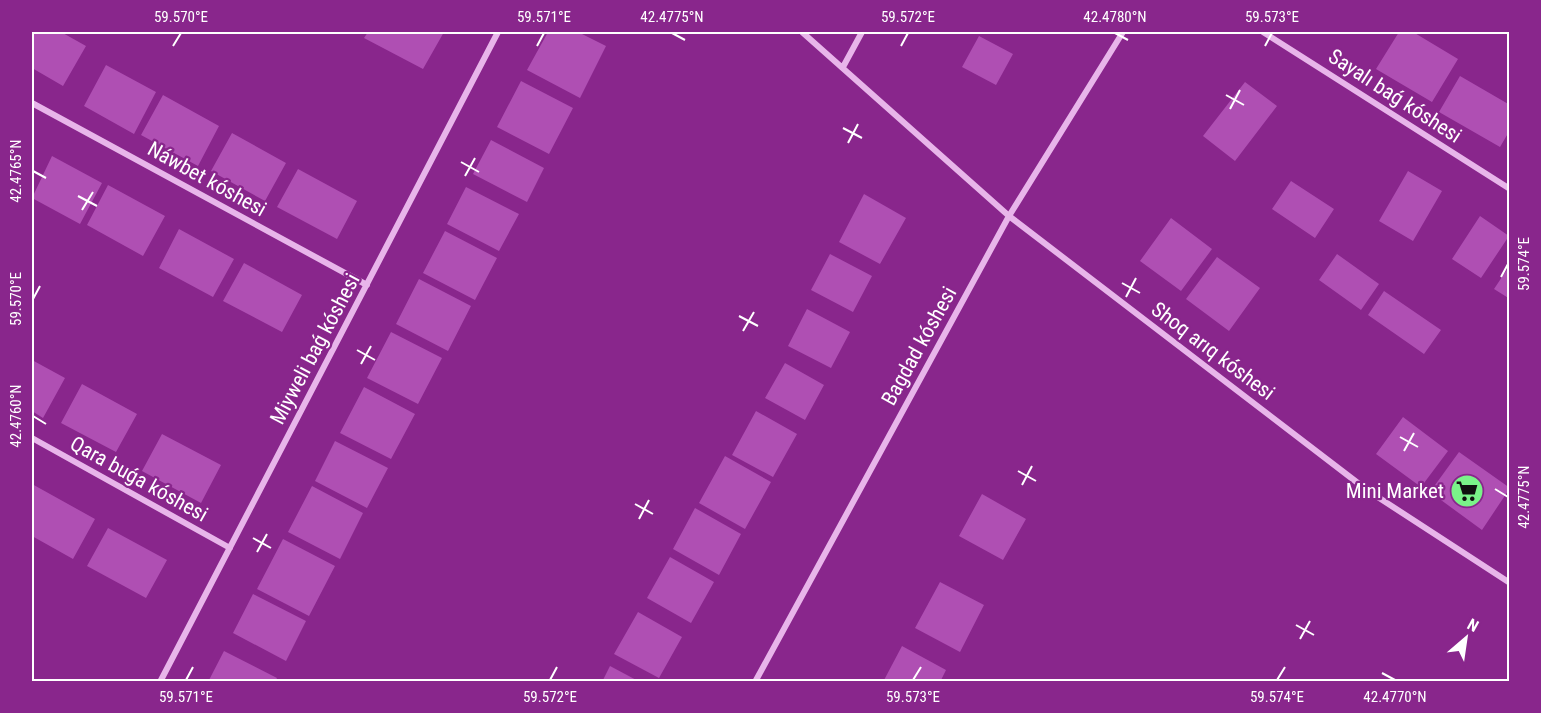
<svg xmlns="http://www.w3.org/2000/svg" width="1541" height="713" viewBox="0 0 1541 713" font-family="'Roboto Condensed',sans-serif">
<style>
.building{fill:#af4fb3}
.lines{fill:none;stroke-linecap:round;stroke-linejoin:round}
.street{stroke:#e8b5ea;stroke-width:6}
.ticks{fill:none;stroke:#fff;stroke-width:2}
.labels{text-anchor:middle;stroke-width:4.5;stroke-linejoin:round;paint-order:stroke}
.street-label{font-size:21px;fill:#fff;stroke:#89268c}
.poi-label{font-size:21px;fill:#fff;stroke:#89268c;text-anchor:end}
.neatline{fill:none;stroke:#fff;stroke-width:2}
.ticks-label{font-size:15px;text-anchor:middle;fill:#fff}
</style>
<rect width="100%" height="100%" fill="#89268c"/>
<path class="building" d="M 32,32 L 61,32 L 86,46 L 63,86 L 32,68 Z
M 368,32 L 444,32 L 423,69 L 364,38 Z
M 548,32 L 578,32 L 606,46 L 580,98 L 527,70 Z
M 1399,32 L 1413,32 L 1458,59 L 1432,102 L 1376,69 Z
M 979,36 L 1013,54 L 996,85 L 962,67 Z
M 106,65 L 156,92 L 134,134 L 84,106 Z
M 1460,76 L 1510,105 L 1510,130 L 1500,147 L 1439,112 Z
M 521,81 L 573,108 L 549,154 L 497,127 Z
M 1245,82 L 1277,106 L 1235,161 L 1203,136 Z
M 163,95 L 219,126 L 198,166 L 141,135 Z
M 232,133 L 286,163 L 265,201 L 211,171 Z
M 491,140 L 544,168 L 527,202 L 473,174 Z
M 52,156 L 102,183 L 80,224 L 32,198 Z
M 298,169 L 357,201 L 337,239 L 277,207 Z
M 1408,171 L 1442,191 L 1413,241 L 1379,221 Z
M 1291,181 L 1334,209 L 1315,238 L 1272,209 Z
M 108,185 L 165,216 L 143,256 L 87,225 Z
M 466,187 L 519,214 L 499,251 L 447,224 Z
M 864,194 L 906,218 L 880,264 L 839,242 Z
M 1480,216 L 1509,236 L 1481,278 L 1452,259 Z
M 1171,218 L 1212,249 L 1181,291 L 1140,261 Z
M 179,229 L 234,259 L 213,297 L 159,268 Z
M 445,231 L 497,258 L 475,300 L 423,273 Z
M 830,254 L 872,276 L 853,312 L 811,290 Z
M 1337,254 L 1379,284 L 1361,310 L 1319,280 Z
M 1217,257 L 1260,288 L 1229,331 L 1186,299 Z
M 244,263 L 302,295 L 282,332 L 223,301 Z
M 1510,265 L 1510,299 L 1494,289 Z
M 419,279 L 471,306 L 448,351 L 396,324 Z
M 1384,291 L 1441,330 L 1424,354 L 1368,315 Z
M 807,309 L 850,332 L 831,368 L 788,346 Z
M 391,332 L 442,358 L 418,404 L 367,378 Z
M 32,360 L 65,378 L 43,418 L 32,411 Z
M 785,363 L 824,385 L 805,420 L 765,398 Z
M 82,384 L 137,414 L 116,452 L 61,423 Z
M 364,387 L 415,414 L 391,459 L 340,433 Z
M 756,411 L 797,434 L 773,477 L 732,455 Z
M 1403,417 L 1448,451 L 1421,487 L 1376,454 Z
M 162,434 L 221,465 L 201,503 L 142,471 Z
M 335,441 L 388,468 L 367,508 L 315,481 Z
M 1459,452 L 1510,488 L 1482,530 L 1430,492 Z
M 725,456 L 771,482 L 745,529 L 699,503 Z
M 32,484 L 95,519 L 73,559 L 32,536 Z
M 312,486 L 363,513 L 340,559 L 288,532 Z
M 982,494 L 1026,519 L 1003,560 L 959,536 Z
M 695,508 L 741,534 L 719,575 L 673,549 Z
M 108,528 L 167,560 L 146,598 L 87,566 Z
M 283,539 L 335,566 L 309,616 L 257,589 Z
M 670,557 L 714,582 L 691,623 L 647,598 Z
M 940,582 L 984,605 L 960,652 L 915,628 Z
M 253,594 L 306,621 L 286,661 L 233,633 Z
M 638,612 L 682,637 L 659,678 L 614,654 Z
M 902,646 L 946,670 L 940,682 L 883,682 Z
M 224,651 L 277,678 L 275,682 L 208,682 Z
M 610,666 L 640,682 L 602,682 Z"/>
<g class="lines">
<path class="street" d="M 802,32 L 1009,216 L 1367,490 L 1510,583
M 1263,32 L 1510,189
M 843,67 L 862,32
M 32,103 L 367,285
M 32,438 L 230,548
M 160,682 L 498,32
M 755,682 L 1009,216 L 1123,32"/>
</g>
<path class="ticks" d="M 672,33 L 685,40M 1115,33 L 1128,40M 173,46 L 181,33M 537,46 L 544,33M 901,46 L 908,33M 1265,46 L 1272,33M 1226,95 L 1244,105M 1230,109 L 1240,90M 843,128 L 862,138M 848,143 L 858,124M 461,162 L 479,172M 33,171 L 46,178M 465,176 L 475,158M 78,196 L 97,206M 82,210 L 93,192M 1501,277 L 1508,264M 1122,283 L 1140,293M 1126,297 L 1136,278M 33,299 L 40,286M 739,316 L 758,326M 743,331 L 754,312M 357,350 L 375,360M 361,364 L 371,346M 33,416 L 46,424M 1400,437 L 1418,447M 1404,451 L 1414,433M 1018,471 L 1036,481M 1022,485 L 1032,466M 1495,489 L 1508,497M 635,504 L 653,514M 639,519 L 649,500M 253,538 L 271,548M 257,552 L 267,534M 1296,625 L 1314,635M 1300,639 L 1310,621M 1382,673 L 1395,680M 186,680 L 193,667M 550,680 L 557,667M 913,680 L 921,667M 1277,680 L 1285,667"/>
<defs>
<g id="supermarket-disc" transform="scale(1.725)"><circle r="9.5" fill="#7af389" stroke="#89268c"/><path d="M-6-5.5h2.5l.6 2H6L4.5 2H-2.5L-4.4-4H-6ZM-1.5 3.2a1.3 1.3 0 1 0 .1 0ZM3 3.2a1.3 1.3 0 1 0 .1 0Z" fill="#111"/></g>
</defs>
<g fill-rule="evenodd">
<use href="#supermarket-disc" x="1467" y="491"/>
</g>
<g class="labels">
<g class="street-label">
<text transform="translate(1395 96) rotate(33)" y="7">Sayalı baǵ kóshesi</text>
<text transform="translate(207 179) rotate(29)" y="7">Náwbet kóshesi</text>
<text transform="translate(919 346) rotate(-61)" y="7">Bagdad kóshesi</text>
<text transform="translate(315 349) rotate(-62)" y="7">Miyweli baǵ kóshesi</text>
<text transform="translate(1213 351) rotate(37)" y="7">Shoq arıq kóshesi</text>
<text transform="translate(139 479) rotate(29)" y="7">Qara buǵa kóshesi</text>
</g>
<g class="poi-label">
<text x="1444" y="498">Mini Market</text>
</g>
</g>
<rect width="1541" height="713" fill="none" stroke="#89268c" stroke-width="66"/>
<g transform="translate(1466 638) rotate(29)" stroke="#89268c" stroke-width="4.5" paint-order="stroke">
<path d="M0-4.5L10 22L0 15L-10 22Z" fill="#ffffff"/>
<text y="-9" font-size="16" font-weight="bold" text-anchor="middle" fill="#ffffff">N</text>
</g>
<rect x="33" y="33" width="1475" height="647" class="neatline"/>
<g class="ticks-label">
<text x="181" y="22">59.570°E</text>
<text x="544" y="22">59.571°E</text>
<text x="672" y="22">42.4775°N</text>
<text x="908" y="22">59.572°E</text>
<text x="1115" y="22">42.4780°N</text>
<text x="1272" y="22">59.573°E</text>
<text transform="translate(16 171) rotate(-90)" y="5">42.4765°N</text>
<text transform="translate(1524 264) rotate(-90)" y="5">59.574°E</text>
<text transform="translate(16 299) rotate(-90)" y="5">59.570°E</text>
<text transform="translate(16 416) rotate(-90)" y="5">42.4760°N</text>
<text transform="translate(1524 497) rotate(-90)" y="5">42.4775°N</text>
<text x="186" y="702">59.571°E</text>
<text x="550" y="702">59.572°E</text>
<text x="913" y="702">59.573°E</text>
<text x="1277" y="702">59.574°E</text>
<text x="1395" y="702">42.4770°N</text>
</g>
</svg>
